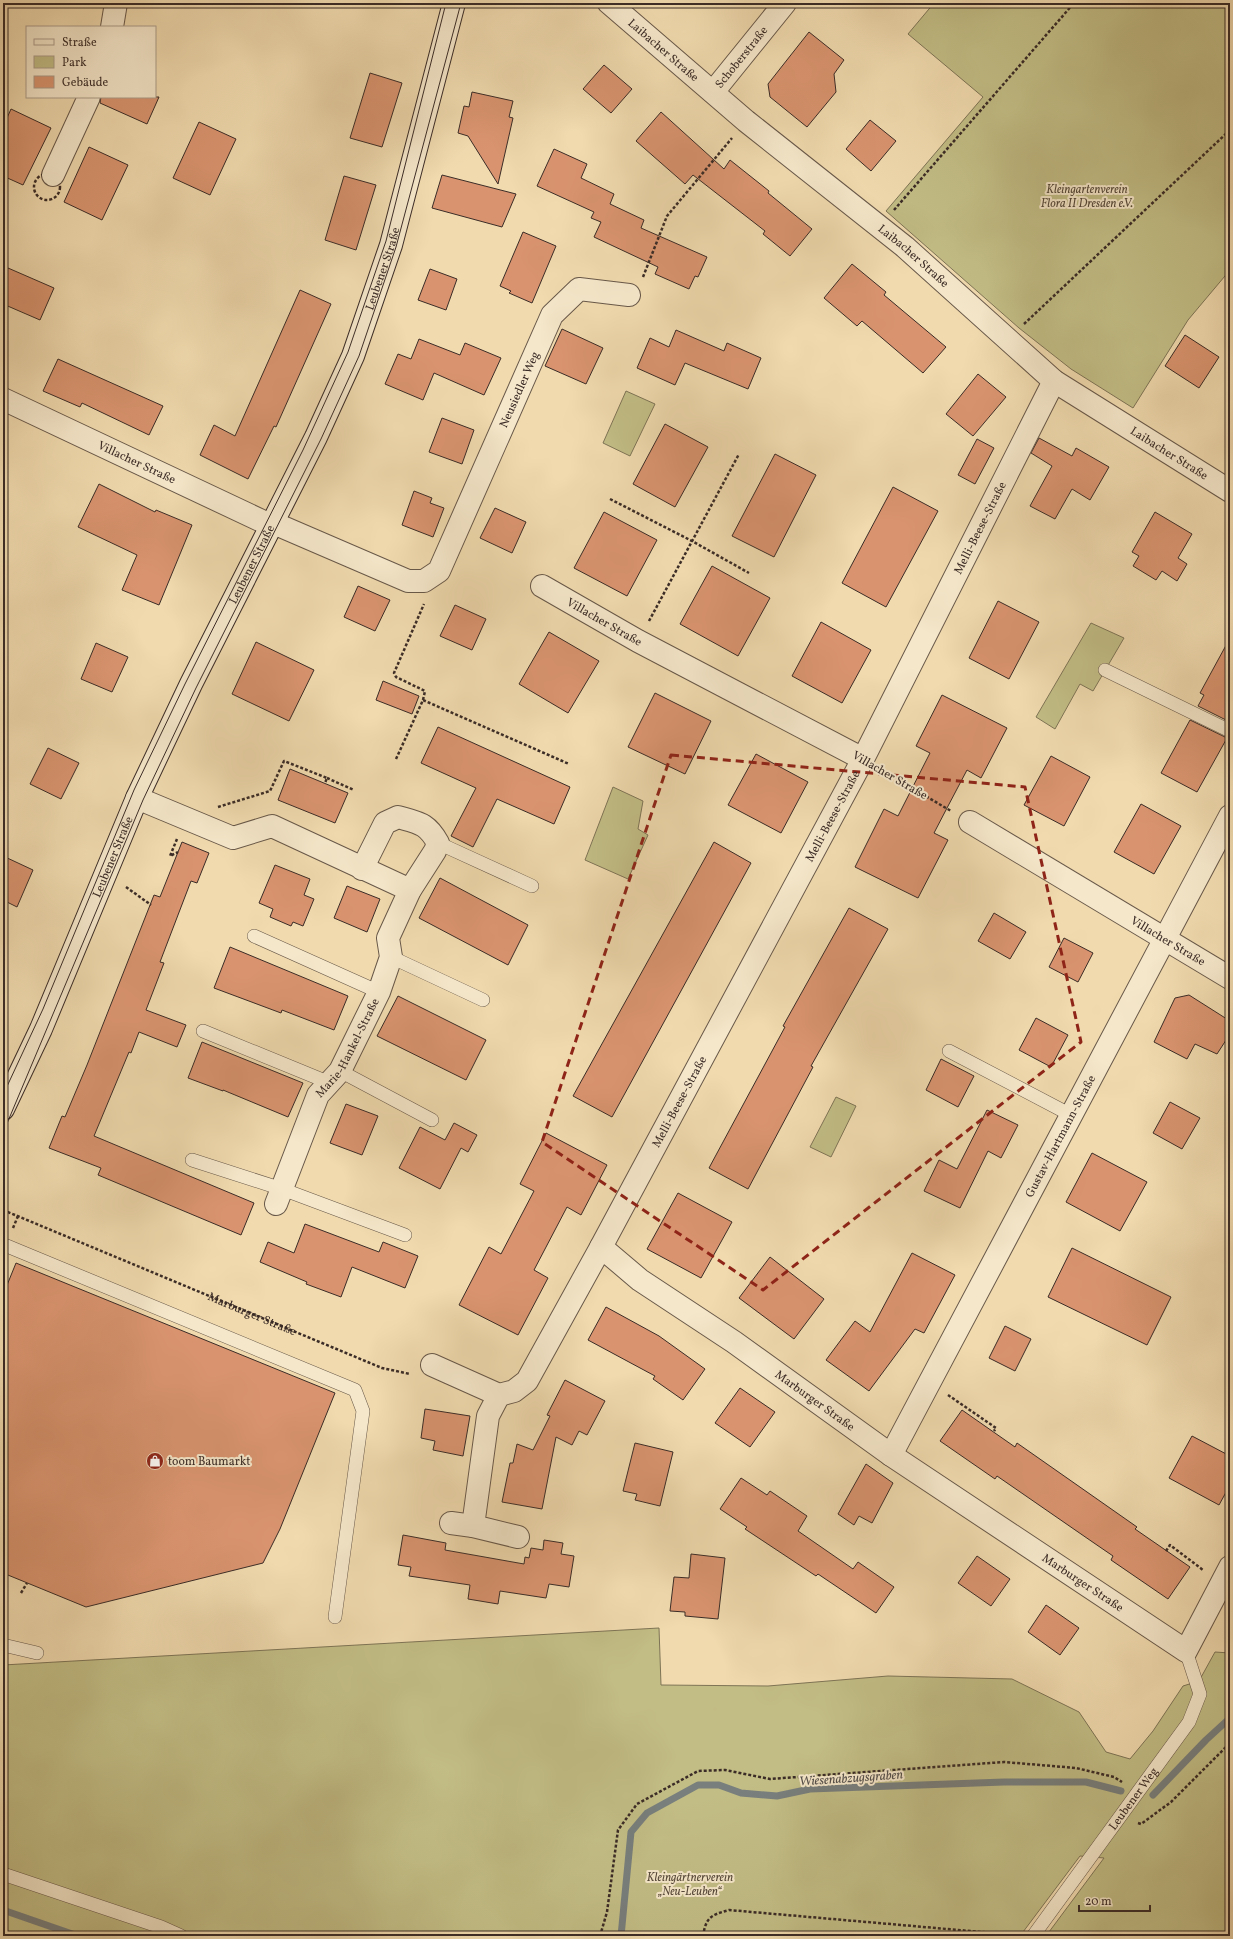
<svg xmlns="http://www.w3.org/2000/svg" width="1233" height="1939" viewBox="0 0 1233 1939" font-family="Vollkorn,serif">
<style>
.green{fill:#c2bd85;stroke:#7e7456}
.lines{fill:none;stroke-linecap:round;stroke-linejoin:round}
.stream{stroke:#787f7d;stroke-width:7}
.building{fill:#d9946f;stroke:#3b2c27}
.lane-casing{stroke:#685849;stroke-width:14}
.street-casing{stroke:#685849;stroke-width:24}
.secondary-casing{stroke:#3b2c27;stroke-width:24}
.path{stroke:#3b2c27;stroke-width:2.5;stroke-dasharray:3 2;stroke-linecap:butt}
.lane{stroke:#f5e7ca;stroke-width:13}
.street{stroke:#f5e7ca;stroke-width:22}
.secondary{stroke:#f5e7ca;stroke-width:22}
.tram{stroke:#3b2c27;stroke-width:1}
.marked{fill:none;stroke:#8f2418;stroke-width:3;stroke-dasharray:8 5;stroke-linejoin:round}
.labels{text-anchor:middle;stroke-width:4;stroke-linejoin:round;paint-order:stroke}
.street-label{font-size:12px;fill:#3b2c27;stroke:#f5e7ca}
.park-label{font-size:12px;font-style:italic;fill:#56493a;stroke:#f5e7ca}
.poi-label{font-size:12px;fill:#3b2c27;stroke:#f5e7ca;text-anchor:start}
.water-label{font-size:13px;font-style:italic;fill:#544f4b;stroke:#f5e7ca}
</style>
<rect width="100%" height="100%" fill="#f0daae"/>
<filter id="stains"><feTurbulence type="fractalNoise" baseFrequency=".005" numOctaves="4"/><feColorMatrix values="0 0 0 0 .2 0 0 0 0 .09 0 0 0 0 .02 0 0 0 .5 -.17"/></filter>
<radialGradient id="worn" r=".72"><stop offset=".6" stop-color="#630" stop-opacity="0"/><stop offset="1" stop-color="#630" stop-opacity=".3"/></radialGradient>
<path class="green" d="M 934,3 L 1230,3 L 1230,270 L 1188,320 L 1133,408 L 1071,369 L 1019,328 L 886,211 L 983,97 L 908,34 Z
M 626,391 L 655,404 L 630,456 L 603,443 Z
M 1091,623 L 1124,638 L 1093,691 L 1080,684 L 1055,729 L 1036,717 Z
M 613,787 L 643,801 L 638,829 L 648,835 L 628,879 L 585,860 Z
M 836,1097 L 856,1106 L 831,1157 L 810,1147 Z
M 659,1628 L 661,1685 L 768,1686 L 888,1676 L 1012,1679 L 1079,1712 L 1106,1752 L 1130,1759 L 1153,1731 L 1183,1686 L 1199,1681 L 1215,1652 L 1230,1653 L 1230,1936 L 1046,1936 L 1104,1858 L 1080,1856 L 1020,1936 L 3,1936 L 3,1665 Z"/>
<g class="lines">
<path class="stream" d="M 1153,1795 L 1206,1740 L 1230,1718
M 3,1910 L 78,1936
M 621,1936 L 631,1832 L 647,1813 L 698,1785 L 719,1785 L 741,1793 L 777,1796 L 810,1789 L 1004,1782 L 1086,1782 L 1121,1791"/>
</g>
<path class="building" d="M 809,32 L 844,60 L 834,74 L 836,92 L 807,127 L 770,97 L 768,84 Z
M 604,65 L 632,89 L 611,113 L 583,89 Z
M 370,73 L 402,83 L 382,147 L 350,138 Z
M 472,92 L 513,101 L 509,117 L 513,118 L 498,184 L 468,136 L 458,133 L 464,106 L 469,107 Z
M 101,97 L 159,97 L 147,124 L 100,103 Z
M 11,109 L 51,128 L 23,185 L 3,176 L 3,127 Z
M 661,112 L 724,169 L 730,160 L 769,191 L 768,193 L 812,229 L 790,256 L 763,234 L 765,231 L 693,175 L 685,184 L 636,141 Z
M 870,120 L 896,141 L 871,171 L 846,149 Z
M 199,122 L 236,139 L 210,195 L 173,178 Z
M 89,147 L 128,165 L 102,220 L 64,202 Z
M 554,149 L 587,164 L 581,178 L 614,194 L 610,204 L 644,220 L 641,228 L 707,257 L 698,277 L 695,276 L 689,289 L 655,274 L 658,267 L 594,237 L 601,222 L 591,218 L 594,212 L 537,186 Z
M 442,175 L 516,194 L 502,227 L 432,208 Z
M 344,176 L 376,185 L 356,250 L 325,240 Z
M 523,232 L 556,246 L 532,303 L 509,293 L 511,291 L 500,286 Z
M 852,264 L 886,292 L 884,295 L 946,347 L 923,373 L 862,321 L 857,326 L 824,298 Z
M 8,268 L 54,288 L 40,320 L 3,304 L 3,279 Z
M 430,269 L 457,279 L 446,310 L 418,300 Z
M 300,290 L 331,304 L 276,427 L 274,426 L 248,479 L 200,455 L 214,425 L 235,436 Z
M 562,329 L 603,348 L 586,384 L 545,366 Z
M 676,330 L 724,351 L 727,343 L 761,358 L 748,389 L 685,363 L 675,385 L 637,368 L 650,338 L 669,347 Z
M 1185,335 L 1219,357 L 1199,388 L 1165,366 Z
M 419,339 L 460,355 L 465,343 L 501,358 L 484,395 L 434,373 L 423,400 L 385,384 L 398,354 L 411,359 Z
M 58,359 L 163,406 L 149,435 L 82,403 L 80,407 L 43,391 Z
M 978,374 L 1006,397 L 973,436 L 946,414 Z
M 442,418 L 474,430 L 462,464 L 429,452 Z
M 665,424 L 708,447 L 675,507 L 633,484 Z
M 1039,438 L 1072,456 L 1076,448 L 1109,467 L 1090,500 L 1072,489 L 1055,519 L 1030,506 L 1052,466 L 1031,453 Z
M 977,439 L 994,448 L 975,484 L 958,475 Z
M 775,454 L 816,475 L 774,557 L 732,536 Z
M 99,484 L 155,512 L 156,510 L 192,525 L 159,605 L 122,590 L 137,555 L 78,527 Z
M 893,487 L 938,511 L 886,607 L 842,583 Z
M 414,491 L 432,498 L 430,503 L 444,508 L 433,537 L 402,525 Z
M 495,508 L 526,522 L 512,553 L 480,538 Z
M 604,512 L 657,540 L 627,596 L 574,568 Z
M 1155,512 L 1192,534 L 1178,558 L 1187,564 L 1177,581 L 1162,571 L 1156,580 L 1133,566 L 1139,556 L 1132,552 Z
M 712,566 L 770,598 L 738,656 L 680,624 Z
M 358,586 L 390,600 L 375,631 L 344,617 Z
M 998,601 L 1039,622 L 1009,679 L 969,658 Z
M 455,605 L 486,619 L 472,650 L 440,636 Z
M 821,622 L 871,650 L 842,703 L 792,676 Z
M 549,632 L 599,661 L 568,713 L 519,684 Z
M 1230,638 L 1230,722 L 1198,706 L 1204,695 L 1200,693 Z
M 256,642 L 314,670 L 289,721 L 232,694 Z
M 96,643 L 128,657 L 112,692 L 81,679 Z
M 383,681 L 419,696 L 412,714 L 376,700 Z
M 655,693 L 711,721 L 685,774 L 628,747 Z
M 942,695 L 1007,728 L 981,778 L 967,770 L 947,808 L 934,833 L 948,840 L 918,898 L 855,867 L 884,809 L 898,816 L 930,753 L 916,746 Z
M 1190,720 L 1227,738 L 1197,792 L 1161,773 Z
M 438,727 L 570,787 L 554,824 L 497,799 L 473,847 L 451,836 L 476,788 L 421,763 Z
M 48,748 L 79,763 L 61,799 L 30,784 Z
M 756,754 L 808,782 L 781,833 L 728,805 Z
M 1051,756 L 1090,777 L 1064,826 L 1024,805 Z
M 290,769 L 348,793 L 335,823 L 278,800 Z
M 1141,804 L 1181,826 L 1154,874 L 1114,852 Z
M 182,842 L 209,853 L 197,883 L 191,881 L 160,962 L 164,963 L 146,1010 L 186,1025 L 177,1047 L 139,1032 L 131,1053 L 129,1052 L 94,1136 L 254,1203 L 241,1235 L 98,1175 L 101,1168 L 49,1148 L 62,1116 L 65,1117 L 87,1065 L 154,895 L 160,897 Z
M 714,842 L 751,863 L 612,1117 L 573,1096 Z
M 3,856 L 33,870 L 17,907 L 3,900 Z
M 275,865 L 310,879 L 304,895 L 314,899 L 303,926 L 293,922 L 291,926 L 270,917 L 273,909 L 259,903 Z
M 440,878 L 528,925 L 508,965 L 419,918 Z
M 347,886 L 380,899 L 367,932 L 334,918 Z
M 849,908 L 888,929 L 811,1066 L 813,1067 L 748,1189 L 709,1168 L 785,1027 L 783,1026 Z
M 994,913 L 1026,932 L 1010,959 L 978,941 Z
M 1064,938 L 1093,953 L 1078,982 L 1049,967 Z
M 230,947 L 348,996 L 334,1030 L 282,1010 L 281,1013 L 214,988 Z
M 1189,995 L 1230,1021 L 1230,1034 L 1217,1054 L 1195,1044 L 1187,1059 L 1154,1042 L 1175,998 Z
M 398,996 L 486,1040 L 466,1080 L 377,1036 Z
M 1036,1018 L 1068,1035 L 1051,1067 L 1019,1050 Z
M 202,1042 L 303,1083 L 288,1117 L 223,1090 L 223,1091 L 188,1078 Z
M 941,1059 L 974,1076 L 958,1107 L 926,1090 Z
M 1170,1102 L 1200,1118 L 1182,1149 L 1153,1133 Z
M 346,1104 L 378,1116 L 362,1155 L 330,1143 Z
M 987,1110 L 1018,1125 L 1001,1158 L 988,1151 L 960,1208 L 924,1191 L 939,1160 L 957,1169 Z
M 454,1123 L 477,1135 L 468,1152 L 461,1148 L 440,1189 L 399,1168 L 420,1127 L 445,1140 Z
M 546,1133 L 607,1165 L 581,1215 L 567,1207 L 534,1270 L 548,1278 L 518,1335 L 459,1305 L 489,1247 L 501,1254 L 534,1191 L 520,1184 Z
M 1092,1153 L 1147,1182 L 1120,1231 L 1066,1202 Z
M 678,1193 L 732,1222 L 701,1278 L 647,1249 Z
M 305,1224 L 379,1252 L 383,1242 L 418,1256 L 405,1288 L 352,1267 L 341,1297 L 306,1284 L 307,1282 L 260,1262 L 268,1242 L 294,1253 Z
M 1072,1248 L 1171,1297 L 1147,1345 L 1048,1297 Z
M 912,1253 L 955,1275 L 924,1333 L 915,1329 L 869,1391 L 826,1360 L 855,1321 L 870,1332 Z
M 770,1257 L 824,1299 L 794,1339 L 739,1298 Z
M 16,1263 L 335,1393 L 280,1529 L 263,1563 L 86,1607 L 3,1573 L 3,1295 Z
M 606,1307 L 659,1336 L 705,1369 L 683,1400 L 653,1379 L 655,1376 L 588,1340 Z
M 1005,1326 L 1031,1339 L 1015,1371 L 989,1358 Z
M 565,1380 L 605,1401 L 587,1435 L 579,1431 L 572,1445 L 556,1437 L 542,1509 L 502,1502 L 510,1463 L 513,1463 L 517,1444 L 533,1450 L 550,1416 L 547,1415 Z
M 740,1388 L 775,1412 L 750,1447 L 715,1423 Z
M 425,1409 L 470,1416 L 463,1456 L 433,1450 L 435,1441 L 421,1438 Z
M 962,1410 L 1015,1447 L 1017,1443 L 1137,1527 L 1135,1529 L 1190,1567 L 1168,1599 L 1111,1560 L 1113,1556 L 1094,1543 L 997,1476 L 995,1479 L 940,1441 Z
M 1192,1436 L 1230,1456 L 1230,1485 L 1219,1505 L 1169,1478 Z
M 635,1443 L 673,1452 L 660,1506 L 635,1500 L 637,1494 L 623,1491 Z
M 866,1464 L 893,1483 L 872,1523 L 859,1516 L 854,1525 L 838,1514 Z
M 741,1478 L 767,1495 L 770,1491 L 807,1516 L 798,1531 L 853,1569 L 858,1562 L 894,1587 L 876,1613 L 818,1574 L 816,1576 L 745,1529 L 747,1527 L 720,1509 Z
M 403,1535 L 446,1543 L 445,1550 L 524,1564 L 525,1557 L 529,1558 L 531,1548 L 543,1550 L 544,1540 L 563,1543 L 561,1554 L 574,1556 L 569,1587 L 549,1584 L 546,1598 L 500,1591 L 498,1604 L 468,1599 L 470,1585 L 409,1576 L 411,1567 L 398,1565 Z
M 691,1554 L 725,1558 L 718,1619 L 685,1616 L 685,1612 L 670,1611 L 674,1577 L 689,1578 Z
M 977,1556 L 1010,1579 L 991,1606 L 958,1583 Z
M 1046,1605 L 1079,1628 L 1060,1655 L 1028,1632 Z"/>
<g class="lines">
<g class="lane-casing">
<g id="lane">
<path d="M 1105,670 L 1230,731"/>
<path d="M 438,843 L 532,886"/>
<path d="M 254,936 L 379,992"/>
<path d="M 391,957 L 483,1000"/>
<path d="M 203,1031 L 330,1083"/>
<path d="M 949,1051 L 1071,1115"/>
<path d="M 340,1071 L 432,1120"/>
<path d="M 192,1160 L 282,1189 L 405,1235"/>
<path d="M 3,1247 L 7,1246 L 355,1390 L 363,1411 L 335,1617"/>
<path d="M 3,1645 L 37,1653"/>
<path d="M 3,1874 L 161,1927 L 181,1936"/>
<path id="s2" d="M 1033,1936 L 1189,1722 L 1200,1694 L 1186,1651"/>
</g>
</g>
<g class="street-casing">
<g id="street">
<path id="s3" d="M 609,3 L 746,121 L 905,247 L 1054,381 L 1230,491"/>
<path d="M 112,27 L 116,3"/>
<path id="s4" d="M 713,92 L 785,3"/>
<path d="M 53,175 L 89,97"/>
<path id="s5" d="M 3,399 L 266,523 L 278,525 L 408,581 L 424,581 L 439,571 L 552,315 L 579,289 L 629,295"/>
<path id="s6" d="M 542,586 L 638,641 L 863,759"/>
<path d="M 137,798 L 233,838 L 272,826 L 410,890"/>
<path id="s7" d="M 970,822 L 1230,978"/>
<path id="s8" d="M 276,1204 L 318,1095 L 340,1071 L 379,992 L 391,957 L 388,938 L 410,890 L 435,851 L 438,843 C 427,823 419,823 398,817 L 385,823 L 362,869"/>
<path id="s9" d="M 601,1247 L 863,759 L 1054,381"/>
<path id="s10" d="M 432,1365 L 499,1395 L 514,1391 L 527,1381 L 601,1247 L 640,1280 L 734,1342 L 891,1455 L 1186,1651 L 1230,1567"/>
<path d="M 499,1395 L 488,1416 L 473,1526 L 518,1537"/>
<path id="s11" d="M 891,1455 L 1230,816"/>
<path d="M 451,1523 L 473,1526"/>
</g>
</g>
<g class="secondary-casing">
<g id="secondary">
<path id="s12" d="M 3,1109 L 41,1029 L 137,798 L 191,684 L 316,437 L 353,356 L 391,245 L 454,3"/>
</g>
</g>
<g class="path">
<circle cx="47" cy="187" r="13"/>
<path d="M 894,210 L 1074,3"/>
<path d="M 643,277 L 667,216 L 732,138"/>
<path d="M 1024,324 L 1230,130"/>
<path d="M 610,499 L 692,541 L 749,573"/>
<path d="M 649,621 L 739,454"/>
<path d="M 423,700 L 425,691 L 396,677 L 394,673 L 424,604"/>
<path d="M 396,759 L 423,700 L 569,764"/>
<path d="M 883,771 L 951,811"/>
<path d="M 327,778 L 354,790"/>
<path d="M 218,807 L 270,791 L 284,761 L 327,778 L 325,783"/>
<path d="M 177,839 L 170,856 L 178,852"/>
<path d="M 126,887 L 151,905"/>
<path id="s1" d="M 3,1210 L 382,1368 L 410,1374"/>
<path d="M 13,1228 L 18,1216"/>
<path d="M 948,1395 L 996,1428 L 994,1431"/>
<path d="M 1166,1551 L 1170,1545 L 1203,1570"/>
<path d="M 21,1593 L 27,1583"/>
<path d="M 1138,1823 L 1141,1824 L 1171,1802 L 1230,1743"/>
<path d="M 600,1936 L 607,1912 L 618,1830 L 637,1804 L 698,1771 L 725,1770 L 770,1779 L 1004,1762 L 1076,1768 L 1114,1777 L 1122,1782"/>
<path d="M 703,1936 C 706,1917 711,1915 729,1910 L 1016,1935"/>
</g>
<use href="#lane" class="lane"/>
<use href="#street" class="street"/>
<use href="#secondary" class="secondary"/>
<path class="tram" d="M 3,1095 L 43,1009 L 134,790 L 185,684 L 303,450 L 348,352 L 386,241 L 446,3
M 3,1133 L 143,800 L 196,688 L 321,439 L 359,356 L 396,247 L 461,3"/>
</g>
<path class="marked" d="M 671,755 L 1025,787 L 1081,1042 L 763,1290 L 542,1142 Z"/>
<defs>
<g id="shop-disc" transform="scale(0.9)"><circle r="9.5" fill="#8f2418" stroke="#f5e7ca"/><path d="M-5-2.5h2.3a2.7 3.5 0 0 1 5.4 0H5L5.5 6h-11ZM-1.5-2.5h3a1.5 2.3 0 0 0-3 0Z" fill="#fff"/></g>
</defs>
<g fill-rule="evenodd">
<use href="#shop-disc" x="155" y="1461"/>
</g>
<g class="labels">
<g class="street-label">
<text dy="4" stroke="none"><textPath href="#s3" startOffset="72">Laibacher Straße</textPath></text>
<text dy="4" stroke="none"><textPath href="#s4" startOffset="45">Schoberstraße</textPath></text>
<text dy="4" stroke="none"><textPath href="#s3" startOffset="396">Laibacher Straße</textPath></text>
<text dy="4" stroke="none"><textPath href="#s12" startOffset="923">Leubener Straße</textPath></text>
<text dy="4" stroke="none"><textPath href="#s5" startOffset="677">Neusiedler Weg</textPath></text>
<text dy="4" stroke="none"><textPath href="#s3" startOffset="720">Laibacher Straße</textPath></text>
<text dy="4" stroke="none"><textPath href="#s5" startOffset="148">Villacher Straße</textPath></text>
<text dy="4" stroke="none"><textPath href="#s9" startOffset="813">Melli-Beese-Straße</textPath></text>
<text dy="4" stroke="none"><textPath href="#s12" startOffset="599">Leubener Straße</textPath></text>
<text dy="4" stroke="none"><textPath href="#s6" startOffset="72">Villacher Straße</textPath></text>
<text transform="translate(890 775) rotate(30)" y="4">Villacher Straße</text>
<text dy="4" stroke="none"><textPath href="#s9" startOffset="489">Melli-Beese-Straße</textPath></text>
<text dy="4" stroke="none"><textPath href="#s12" startOffset="275">Leubener Straße</textPath></text>
<text dy="4" stroke="none"><textPath href="#s7" startOffset="231">Villacher Straße</textPath></text>
<text dy="4" stroke="none"><textPath href="#s8" startOffset="173">Marie-Hankel-Straße</textPath></text>
<text dy="4" stroke="none"><textPath href="#s9" startOffset="165">Melli-Beese-Straße</textPath></text>
<text dy="4" stroke="none"><textPath href="#s11" startOffset="361">Gustav-Hartmann-Straße</textPath></text>
<text dy="4" stroke="none"><textPath href="#s1" startOffset="270">Marburger Straße</textPath></text>
<text dy="4" stroke="none"><textPath href="#s10" startOffset="522">Marburger Straße</textPath></text>
<text dy="4" stroke="none"><textPath href="#s10" startOffset="846">Marburger Straße</textPath></text>
<text dy="4" stroke="none"><textPath href="#s2" startOffset="170">Leubener Weg</textPath></text>
</g>
<g class="park-label">
<text x="1087" y="193">Kleingartenverein<tspan x="1087" dy="14">Flora II Dresden e.V.</tspan></text>
<text x="690" y="1881">Kleingärtnerverein<tspan x="690" dy="14">„Neu-Leuben“</tspan></text>
</g>
<g class="poi-label">
<text x="168" y="1465">toom Baumarkt</text>
</g>
<g class="water-label">
<text transform="translate(851 1777) rotate(-4)" y="5">Wiesenabzugsgraben</text>
</g>
</g>
<rect width="1233" height="1939" fill="none" stroke="#f0daae" stroke-width="16"/>
<rect x="4" y="4" width="1225" height="1931" fill="none" stroke="#3b2c27" stroke-width="2"/>
<rect x="8" y="8" width="1217" height="1923" fill="none" stroke="#3b2c27"/>
<rect x="26" y="26" width="130" height="72" fill="#f5e7ca" stroke="#ab9c89"/>
<rect x="34" y="39" width="20" height="6" fill="#f5e7ca" stroke="#ab9c89"/>
<text x="62" y="46" font-size="12" fill="#3b2c27">Straße</text>
<rect x="34" y="56" width="20" height="12" fill="#c2bd85" stroke="#ab9c89"/>
<text x="62" y="66" font-size="12" fill="#3b2c27">Park</text>
<rect x="34" y="76" width="20" height="12" fill="#d9946f" stroke="#ab9c89"/>
<text x="62" y="86" font-size="12" fill="#3b2c27">Gebäude</text>
<path d="M1079 1905v6h71v-6" fill="none" stroke="#3b2c27" stroke-width="2"/>
<text x="1085" y="1905" font-size="12" fill="#3b2c27" stroke="#f5e7ca" stroke-width="3" paint-order="stroke">20 m</text>
<rect width="100%" height="100%" filter="url(#stains)"/>
<rect width="100%" height="100%" fill="url(#worn)"/>
</svg>
